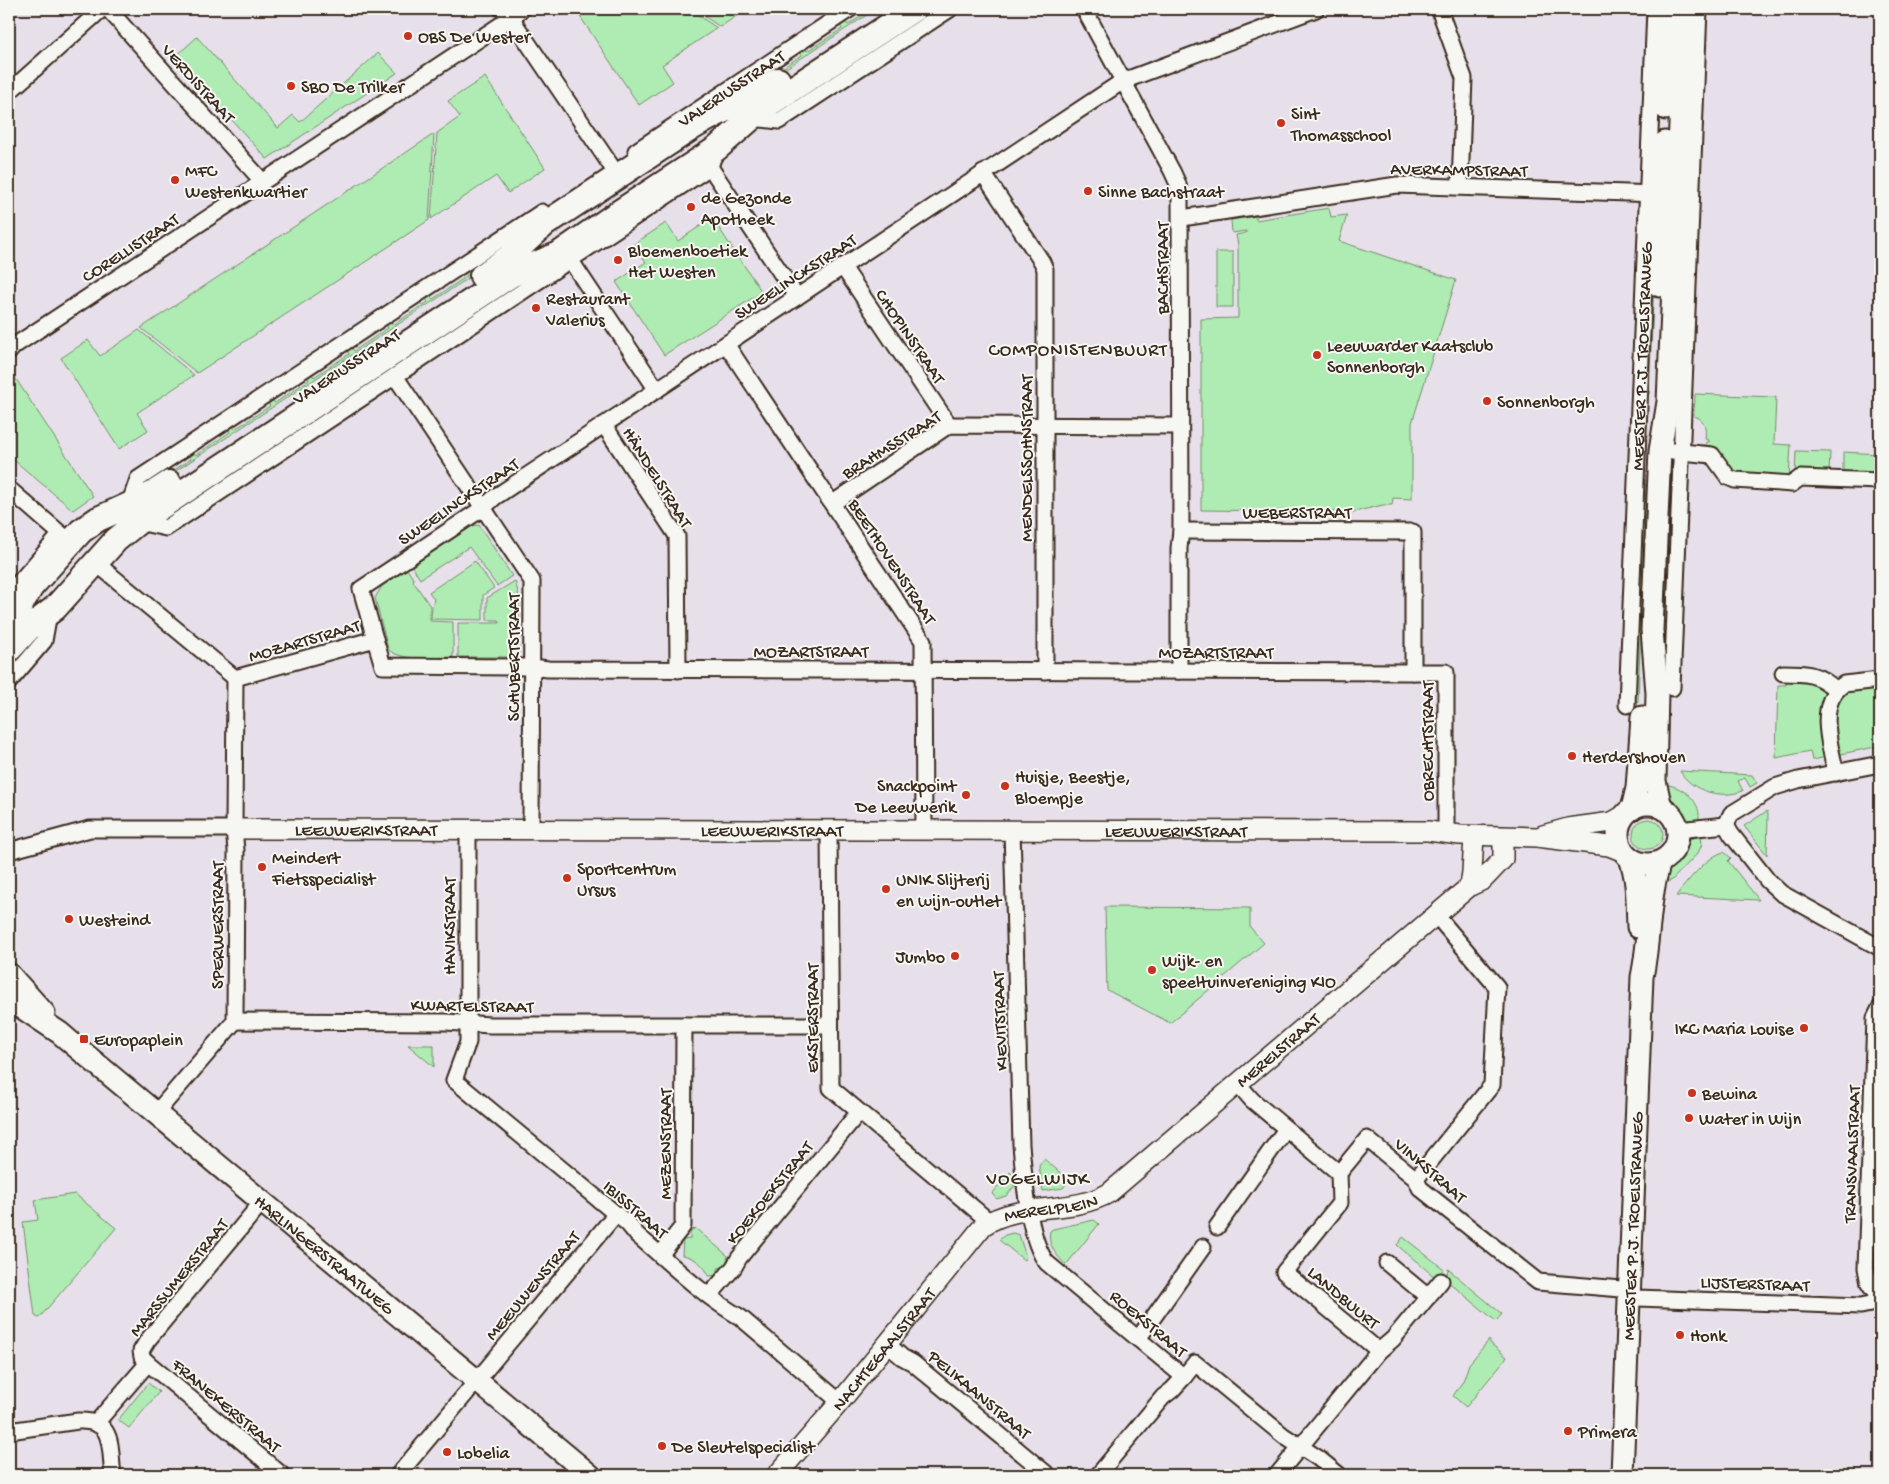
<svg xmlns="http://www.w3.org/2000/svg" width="1889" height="1484" viewBox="0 0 1889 1484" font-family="'Gochi Hand',sans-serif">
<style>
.green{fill:#aeecb3;stroke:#748b68}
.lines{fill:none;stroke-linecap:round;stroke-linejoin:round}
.minor-casing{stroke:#3b2a1e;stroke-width:19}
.tertiary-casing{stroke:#3b2a1e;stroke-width:22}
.secondary-casing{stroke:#3b2a1e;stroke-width:25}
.primary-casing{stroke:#3b2a1e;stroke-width:28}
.minor{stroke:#f6f6f2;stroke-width:15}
.tertiary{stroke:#f6f6f2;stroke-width:19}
.secondary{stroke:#f6f6f2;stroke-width:21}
.primary{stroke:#f6f6f2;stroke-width:24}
.poi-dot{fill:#c8321e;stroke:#f6f6f2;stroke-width:2}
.labels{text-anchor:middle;stroke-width:4;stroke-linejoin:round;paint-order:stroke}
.poi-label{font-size:18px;fill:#3b2a1e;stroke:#f6f6f2;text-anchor:start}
.street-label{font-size:18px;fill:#3b2a1e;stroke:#f6f6f2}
.neighbourhood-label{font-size:19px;letter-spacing:1px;fill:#3b2a1e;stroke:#f6f6f2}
</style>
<rect width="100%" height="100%" fill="#e7e0eb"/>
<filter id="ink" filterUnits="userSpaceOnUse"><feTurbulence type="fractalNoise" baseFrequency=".02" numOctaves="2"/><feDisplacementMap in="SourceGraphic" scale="10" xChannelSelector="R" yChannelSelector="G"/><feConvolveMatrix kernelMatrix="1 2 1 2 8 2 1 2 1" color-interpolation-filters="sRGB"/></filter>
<g filter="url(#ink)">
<path class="green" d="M 586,9 L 689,9 L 717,28 L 662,65 L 673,82 L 639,105 L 579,15 Z
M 694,9 L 747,9 L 720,27 Z
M 872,9 L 876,9 L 756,88 L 767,78 L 802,55 L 799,50 L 804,47 L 807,51 L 842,29 L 839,23 L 844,20 L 848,25 Z
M 197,37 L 278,128 L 293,115 L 300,122 L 378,53 L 397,73 L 267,159 L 175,57 Z
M 485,77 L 545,168 L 508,193 L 496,176 L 431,219 L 437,133 L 460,117 L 448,101 Z
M 434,134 L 429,220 L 197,373 L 141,328 Z
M 1329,208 L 1331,217 L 1347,215 L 1339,241 L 1456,280 L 1412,423 L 1412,499 L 1393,498 L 1392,505 L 1383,505 L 1354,512 L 1201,510 L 1201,319 L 1238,318 L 1238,245 L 1236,235 L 1246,233 L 1246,231 L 1232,233 L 1231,220 L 1256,216 L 1256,220 Z
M 1653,213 L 1657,213 L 1649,394 L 1645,394 Z
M 712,218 L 762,292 L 664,355 L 616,282 L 646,262 L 634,244 L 666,223 L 678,241 Z
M 531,224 L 488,265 L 153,486 L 148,478 L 151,475 L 156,482 L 191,459 L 188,453 L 192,451 L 196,455 L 230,432 L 227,427 L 232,425 L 235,429 L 270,406 L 267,401 L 271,399 L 275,403 L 309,380 L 306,375 L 311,372 L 314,377 L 349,354 L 346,349 L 350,346 L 354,351 L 388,328 L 385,323 L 390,320 L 393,325 L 428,302 L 425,297 L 429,294 L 433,299 L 467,276 L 464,271 L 469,268 L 472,273 Z
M 1216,252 L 1233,252 L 1233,307 L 1216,307 Z
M 139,330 L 194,375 L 137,413 L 148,430 L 119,449 L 61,358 L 88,340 L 100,356 Z
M 14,376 L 93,496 L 73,510 L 9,456 L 9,381 Z
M 1695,394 L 1776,397 L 1774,444 L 1791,445 L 1789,478 L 1735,473 C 1725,463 1722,449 1706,447 L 1706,442 L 1709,442 L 1709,440 L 1705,439 C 1706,428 1706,420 1694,416 Z
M 1796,451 L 1830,452 L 1829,474 L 1795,475 Z
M 1843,452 L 1880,454 L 1880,465 L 1869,475 L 1843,474 Z
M 1673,465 L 1674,465 L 1666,678 L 1662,677 L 1671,467 Z
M 1642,484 L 1646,485 L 1638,702 L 1634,700 Z
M 479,525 L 512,576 L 497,586 L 469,547 L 420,579 L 412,566 L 472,526 Z
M 475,561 L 494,588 L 483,595 L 483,620 L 431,619 L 432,606 L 434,599 L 429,592 Z
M 407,569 L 414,580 L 413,581 L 430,606 L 430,621 L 453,622 L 453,657 C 436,657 400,662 388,649 L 375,598 L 382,586 Z
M 515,581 L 519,596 L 519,654 L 510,657 L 458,657 L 458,623 L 500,623 L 499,620 L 487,620 L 487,598 Z
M 1802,678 L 1822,686 L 1824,691 L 1827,757 L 1812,760 L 1810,751 L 1776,758 L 1778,685 L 1786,685 L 1787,680 Z
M 1880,685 L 1880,746 L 1836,755 L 1833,713 L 1839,700 L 1848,688 Z
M 1680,771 L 1752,775 L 1757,783 L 1750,787 L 1745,778 L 1738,781 L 1743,791 C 1721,799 1692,792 1680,771 Z
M 1662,784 C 1680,785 1701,799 1699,819 L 1684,821 L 1678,809 L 1670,802 Z
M 1767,811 L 1768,814 L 1767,855 L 1744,826 Z
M1633 834a15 15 0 1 1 30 0a15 15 0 1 1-30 0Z
M 1701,836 L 1702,844 L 1698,853 L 1671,881 L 1661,881 L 1666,870 L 1681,853 L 1686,840 Z
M 1724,852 L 1731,858 L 1728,861 L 1759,900 L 1676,896 C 1685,884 1708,855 1724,852 Z
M 1105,907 L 1250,908 L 1250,927 L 1264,943 L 1170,1023 L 1107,990 Z
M 408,1045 L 434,1045 L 434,1067 Z
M 1044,1159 L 1069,1180 L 1063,1188 L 1043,1191 L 1039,1166 Z
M 1010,1172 L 1013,1175 L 1014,1187 L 1006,1196 L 997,1199 L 992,1194 Z
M 75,1194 L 116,1228 L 40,1317 L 38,1318 L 35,1316 L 23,1222 L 38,1220 L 35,1200 Z
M 1094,1220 L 1099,1224 L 1066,1265 C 1057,1256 1047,1245 1050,1231 L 1053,1229 Z
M 695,1228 L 728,1256 L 725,1267 L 718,1268 L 718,1275 L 709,1276 C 704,1265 695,1257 682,1255 L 683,1240 L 690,1239 L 690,1233 Z
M 1013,1233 L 1019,1235 L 1026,1257 L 1024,1260 L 999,1240 L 1005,1235 Z
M 1403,1237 L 1444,1269 L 1436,1278 L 1397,1245 Z
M 1448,1269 L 1502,1314 L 1496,1321 L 1446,1280 Z
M 1489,1340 L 1491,1344 L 1507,1357 L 1466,1407 L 1453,1396 L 1463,1381 L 1469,1364 Z
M 148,1383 L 159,1392 L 129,1428 L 118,1420 Z"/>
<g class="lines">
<g class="minor-casing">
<g id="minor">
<path d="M 108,9 L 263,182"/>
<path d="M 502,9 L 511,18 L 618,176"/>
<path d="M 1084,9 L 1172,171 L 1178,184 L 1180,197 L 1181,531 L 1179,548 L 1179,671"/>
<path d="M 1439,9 L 1464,78 L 1460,186"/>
<path d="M 9,92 L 102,9"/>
<path d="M 751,118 L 779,121 L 950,9"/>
<path id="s1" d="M 636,151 L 850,9"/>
<path d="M 710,167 L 797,297"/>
<path d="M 983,173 L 1042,262 L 1045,269 L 1045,671"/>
<path d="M 1182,218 L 1397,185 L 1657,194"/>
<path d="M 565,252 L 657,390"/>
<path d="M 843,267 L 949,425"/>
<path d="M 726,344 L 923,641 L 924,831"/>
<path d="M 9,352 L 14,346 L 511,18 L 522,9"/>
<path d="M 395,376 L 532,581 L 531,829"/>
<path d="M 604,425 L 677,536 L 678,670"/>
<path d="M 1672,451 L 1712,455 L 1728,477 L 1735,480 L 1792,484 L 1800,478 L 1880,481"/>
<path d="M 9,489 L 70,542"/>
<path d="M 833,503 L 949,425 L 1180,426"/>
<path d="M 129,505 L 138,479 L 542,212"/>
<path d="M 138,522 L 166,528 L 710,167 L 716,149"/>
<path d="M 1181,531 L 1413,532 L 1413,672 L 1446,672 L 1446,834"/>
<path d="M 96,563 L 235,678"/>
<path d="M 9,594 L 61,534"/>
<path d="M 375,639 L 361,589 L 483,508 L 495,497 L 1123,81 L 1316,9"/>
<path d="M 1783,673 C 1806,673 1818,673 1836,690"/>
<path d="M 235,678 L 375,639 L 383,666 L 532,667 L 548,669 L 1413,672"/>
<path d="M 9,682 L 44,641 L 49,613"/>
<path d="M 1672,688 L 1699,9"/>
<path id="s2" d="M 1627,705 L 1655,9"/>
<path d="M 1836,773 C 1830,746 1816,702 1844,684 L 1880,680"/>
<path d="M 1726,825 L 1731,834 L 1768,881 L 1781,893 L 1880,948"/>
<path d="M 1726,825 L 1731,814 L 1775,787 L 1798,780 L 1880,764"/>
<path d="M 468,829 L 468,1042 L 454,1080 L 628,1224 L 637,1235 C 670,1263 703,1296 740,1317 L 840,1402"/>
<path d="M 1012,830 L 1021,1145 C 1024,1175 1028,1240 1047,1263 L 1184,1377 L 1195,1363 L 1284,1436 L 1318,1458 L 1339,1475"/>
<path d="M 1678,830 L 1726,825"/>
<path d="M 829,831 L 831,1088 L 990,1222"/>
<path d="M 9,851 L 90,829 L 234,829"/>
<path d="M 1880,1008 L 1875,1018 L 1866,1268 L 1869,1284 L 1880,1300"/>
<path d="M 235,1021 L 446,1022 L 490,1025 L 830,1025"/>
<path d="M 235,1021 L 236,850 L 234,829 L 235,678"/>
<path d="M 1238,1084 L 1252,1100 L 1339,1173 L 1367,1139 L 1416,1179 L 1420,1188 L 1538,1282 L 1621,1289 L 1637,1298 L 1861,1306 L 1880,1302"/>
<path d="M 156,1113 L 235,1021"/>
<path d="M 1339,1173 L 1340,1203 L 1284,1272 L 1379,1351"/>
<path d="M 1416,1179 L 1492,1085 L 1497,987 L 1436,915"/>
<path d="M 1217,1227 L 1286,1129"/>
<path d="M 660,1255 L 683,1226 L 684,1025"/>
<path d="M 1387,1263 L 1428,1297"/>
<path d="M 709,1296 L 734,1267 L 739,1258 L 859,1112"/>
<path d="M 1138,1339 L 1203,1247"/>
<path d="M 887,1344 L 902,1357 L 913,1363 L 1048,1475"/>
<path d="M 148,1363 L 282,1475"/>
<path d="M 96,1423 L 148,1363 L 142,1357 L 141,1351 L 147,1341 L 262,1202"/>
<path d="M 9,1431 L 78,1421 C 116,1419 109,1449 113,1475"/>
<path d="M 398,1475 L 616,1214"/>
<path d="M 1098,1475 L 1163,1397 L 1172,1390 L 1184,1377"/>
<path d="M 1277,1475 L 1379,1351 L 1393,1339 L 1441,1281"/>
</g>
</g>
<g class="tertiary-casing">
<g id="tertiary">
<path id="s3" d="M 234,829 L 1428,831 L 1460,835 L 1537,837 L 1609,846 L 1624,852"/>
<path d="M 1543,835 L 1568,828 L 1612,822 L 1626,814"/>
<path d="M 1470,886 L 1472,872 L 1474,836"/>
<path id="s4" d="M 777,1475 L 840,1402 L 983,1226 C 1019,1201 1071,1215 1109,1193 L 1470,886 L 1483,880 L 1503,859 L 1503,837"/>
</g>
</g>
<g class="secondary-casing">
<g id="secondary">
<path d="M 1666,109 L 1670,9"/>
<path d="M 1659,286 L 1665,142"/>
<circle cx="1648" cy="834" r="30"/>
<path d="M 1661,807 L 1655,781 L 1657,693 L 1652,630 L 1660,451 L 1668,402 L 1685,9"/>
<path d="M 1632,809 L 1637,788 L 1642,717"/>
<path d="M 1630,858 C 1638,880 1637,903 1638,927"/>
<path d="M 9,974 L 44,1013"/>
<path id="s5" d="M 9,999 L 60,1033 L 74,1045 L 590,1475"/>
<path id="s6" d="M 1622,1475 L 1642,977 C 1650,939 1648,899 1660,862"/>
</g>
</g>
<g class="primary-casing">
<path id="primary" d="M 482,276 L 509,257 L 545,224 L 690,129 C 719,111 750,99 778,80
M 9,624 L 31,587 L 81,531 L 98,519 L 147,497 L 169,483
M 9,650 L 30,627 L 55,608 L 116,540 L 138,522 L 511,275 L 559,254 L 615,215 L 716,149 L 763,108 L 914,9"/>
</g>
<use href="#minor" class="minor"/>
<use href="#tertiary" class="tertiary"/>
<use href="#secondary" class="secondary"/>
<use href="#primary" class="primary"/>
</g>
</g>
<g class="poi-dot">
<circle cx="408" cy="36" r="5"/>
<circle cx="291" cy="86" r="5"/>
<circle cx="1281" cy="123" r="5"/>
<circle cx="175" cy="180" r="5"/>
<circle cx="1088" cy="191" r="5"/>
<circle cx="691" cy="207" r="5"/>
<circle cx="618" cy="260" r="5"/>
<circle cx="536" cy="308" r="5"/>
<circle cx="1317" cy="355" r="5"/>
<circle cx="1487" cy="401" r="5"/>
<circle cx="1572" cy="756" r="5"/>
<circle cx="1005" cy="786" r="5"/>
<circle cx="966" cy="795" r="5"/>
<circle cx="262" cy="867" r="5"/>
<circle cx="567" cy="878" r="5"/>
<circle cx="886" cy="889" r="5"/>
<circle cx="69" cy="919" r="5"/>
<circle cx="955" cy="956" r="5"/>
<circle cx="1152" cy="970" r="5"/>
<circle cx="1804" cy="1028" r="5"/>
<rect x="79" y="1034" width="10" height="10" rx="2.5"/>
<circle cx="1692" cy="1093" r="5"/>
<circle cx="1689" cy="1118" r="5"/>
<circle cx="1680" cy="1335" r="5"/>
<circle cx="1568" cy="1431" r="5"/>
<circle cx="662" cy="1446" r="5"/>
<circle cx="447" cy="1452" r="5"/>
</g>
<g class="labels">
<g class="poi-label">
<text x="418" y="42">OBS De Wester</text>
<text x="301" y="92">SBO De Trilker</text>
<text x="1291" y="119">Sint<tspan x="1291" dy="21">Thomasschool</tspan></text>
<text x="185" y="176">MFC<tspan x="185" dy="21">Westenkwartier</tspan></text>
<text x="1098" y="197">Sinne Bachstraat</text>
<text x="701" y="203">de Gezonde<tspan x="701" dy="21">Apotheek</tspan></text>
<text x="628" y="256">Bloemenboetiek<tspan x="628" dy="21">Het Westen</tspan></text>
<text x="546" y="304">Restaurant<tspan x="546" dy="21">Valerius</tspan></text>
<text x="1327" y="351">Leeuwarder Kaatsclub<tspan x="1327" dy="21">Sonnenborgh</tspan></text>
<text x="1497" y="407">Sonnenborgh</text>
<text x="1582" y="762">Herdershoven</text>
<text x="1015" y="782">Huisje, Beestje,<tspan x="1015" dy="21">Bloempje</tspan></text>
<text x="956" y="791" text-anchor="end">Snackpoint<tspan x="956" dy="21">De Leeuwerik</tspan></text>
<text x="272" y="863">Meindert<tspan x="272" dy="21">Fietsspecialist</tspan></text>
<text x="577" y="874">Sportcentrum<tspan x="577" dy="21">Ursus</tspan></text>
<text x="896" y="885">UNIK Slijterij<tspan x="896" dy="21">en wijn-outlet</tspan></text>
<text x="79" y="925">Westeind</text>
<text x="945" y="962" text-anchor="end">Jumbo</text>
<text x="1162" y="966">Wijk- en<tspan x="1162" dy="21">speeltuinvereniging KIO</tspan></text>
<text x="1794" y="1034" text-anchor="end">IKC Maria Louise</text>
<text x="94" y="1045">Europaplein</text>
<text x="1702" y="1099">Bewina</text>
<text x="1699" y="1124">Water in Wijn</text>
<text x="1690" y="1341">Honk</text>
<text x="1578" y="1437">Primera</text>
<text x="672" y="1452">De Sleutelspecialist</text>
<text x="457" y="1458">Lobelia</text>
</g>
<g class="street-label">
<text transform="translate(199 83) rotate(48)" y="6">VERDISTRAAT</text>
<text dy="6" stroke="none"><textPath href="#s1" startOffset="114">VALERIUSSTRAAT</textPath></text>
<text transform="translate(1459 169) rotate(1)" y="6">AVERKAMPSTRAAT</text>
<text transform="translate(130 247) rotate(-33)" y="6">CORELLISTRAAT</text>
<text transform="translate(1162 268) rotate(-90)" y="6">BACHSTRAAT</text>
<text transform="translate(795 276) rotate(-33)" y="6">SWEELINCKSTRAAT</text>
<text transform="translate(911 336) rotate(56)" y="6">CHOPINSTRAAT</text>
<text dy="6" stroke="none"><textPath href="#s2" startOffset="349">MEESTER P.J. TROELSTRAWEG</textPath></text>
<text transform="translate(346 366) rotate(-33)" y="6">VALERIUSSTRAAT</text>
<text transform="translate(891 444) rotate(-32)" y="6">BRAHMSSTRAAT</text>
<text transform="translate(1026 458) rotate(-90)" y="6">MENDELSSOHNSTRAAT</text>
<text transform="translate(658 477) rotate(58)" y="6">HÄNDELSTRAAT</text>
<text transform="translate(458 501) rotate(-34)" y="6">SWEELINCKSTRAAT</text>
<text x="1297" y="518">WEBERSTRAAT</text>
<text transform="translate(893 561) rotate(57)" y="6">BEETHOVENSTRAAT</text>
<text transform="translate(304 640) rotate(-16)" y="6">MOZARTSTRAAT</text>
<text x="811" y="657">MOZARTSTRAAT</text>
<text x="1216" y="658">MOZARTSTRAAT</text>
<text transform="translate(513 657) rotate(-90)" y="6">SCHUBERTSTRAAT</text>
<text transform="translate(1427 741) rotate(-90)" y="6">OBRECHTSTRAAT</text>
<text dy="6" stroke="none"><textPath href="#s3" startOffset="132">LEEUWERIKSTRAAT</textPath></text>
<text dy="6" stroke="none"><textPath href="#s3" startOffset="538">LEEUWERIKSTRAAT</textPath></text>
<text dy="6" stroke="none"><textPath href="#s3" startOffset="942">LEEUWERIKSTRAAT</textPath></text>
<text transform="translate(217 925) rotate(-90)" y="6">SPERWERSTRAAT</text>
<text transform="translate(449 926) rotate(-90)" y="6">HAVIKSTRAAT</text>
<text transform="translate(472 1005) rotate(1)" y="6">KWARTELSTRAAT</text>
<text transform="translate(812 1018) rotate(-90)" y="6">EKSTERSTRAAT</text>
<text transform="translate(999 1021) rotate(-92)" y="6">KIEVITSTRAAT</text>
<text dy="6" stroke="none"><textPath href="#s4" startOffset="676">MERELSTRAAT</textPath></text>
<text transform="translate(665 1144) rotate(-90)" y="6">MEZENSTRAAT</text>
<text transform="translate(1851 1154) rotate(-88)" y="6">TRANSVAALSTRAAT</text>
<text transform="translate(1431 1170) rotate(41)" y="6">VINKSTRAAT</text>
<text transform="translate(769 1192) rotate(-51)" y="6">KOEKOEKSTRAAT</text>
<text dy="6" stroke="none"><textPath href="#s4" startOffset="394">MERELPLEIN</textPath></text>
<text transform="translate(636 1209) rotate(41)" y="6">IBISSTRAAT</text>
<text dy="6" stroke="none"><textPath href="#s6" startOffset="249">MEESTER P.J. TROELSTRAWEG</textPath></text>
<text dy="6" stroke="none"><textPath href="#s5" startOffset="406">HARLINGERSTRAATWEG</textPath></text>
<text transform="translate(178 1277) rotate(-51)" y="6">MARSSUMERSTRAAT</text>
<text transform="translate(1755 1283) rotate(2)" y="6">LIJSTERSTRAAT</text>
<text transform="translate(532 1285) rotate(-50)" y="6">MEEUWENSTRAAT</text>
<text transform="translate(1344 1297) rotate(40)" y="6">LANDBUURT</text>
<text transform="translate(1149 1323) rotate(40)" y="6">ROEKSTRAAT</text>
<text dy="6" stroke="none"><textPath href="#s4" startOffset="165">NACHTEGAALSTRAAT</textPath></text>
<text transform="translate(980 1394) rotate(40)" y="6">PELIKAANSTRAAT</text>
<text transform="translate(227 1405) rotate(40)" y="6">FRANEKERSTRAAT</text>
</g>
<g class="neighbourhood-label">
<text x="1078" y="355">COMPONISTENBUURT</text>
<text x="1038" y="1184">VOGELWIJK</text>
</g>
</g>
<rect width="1889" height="1484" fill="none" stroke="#f6f6f2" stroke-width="30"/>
<rect x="15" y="15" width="1859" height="1454" fill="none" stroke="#3b2a1e" stroke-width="2" filter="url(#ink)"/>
</svg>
